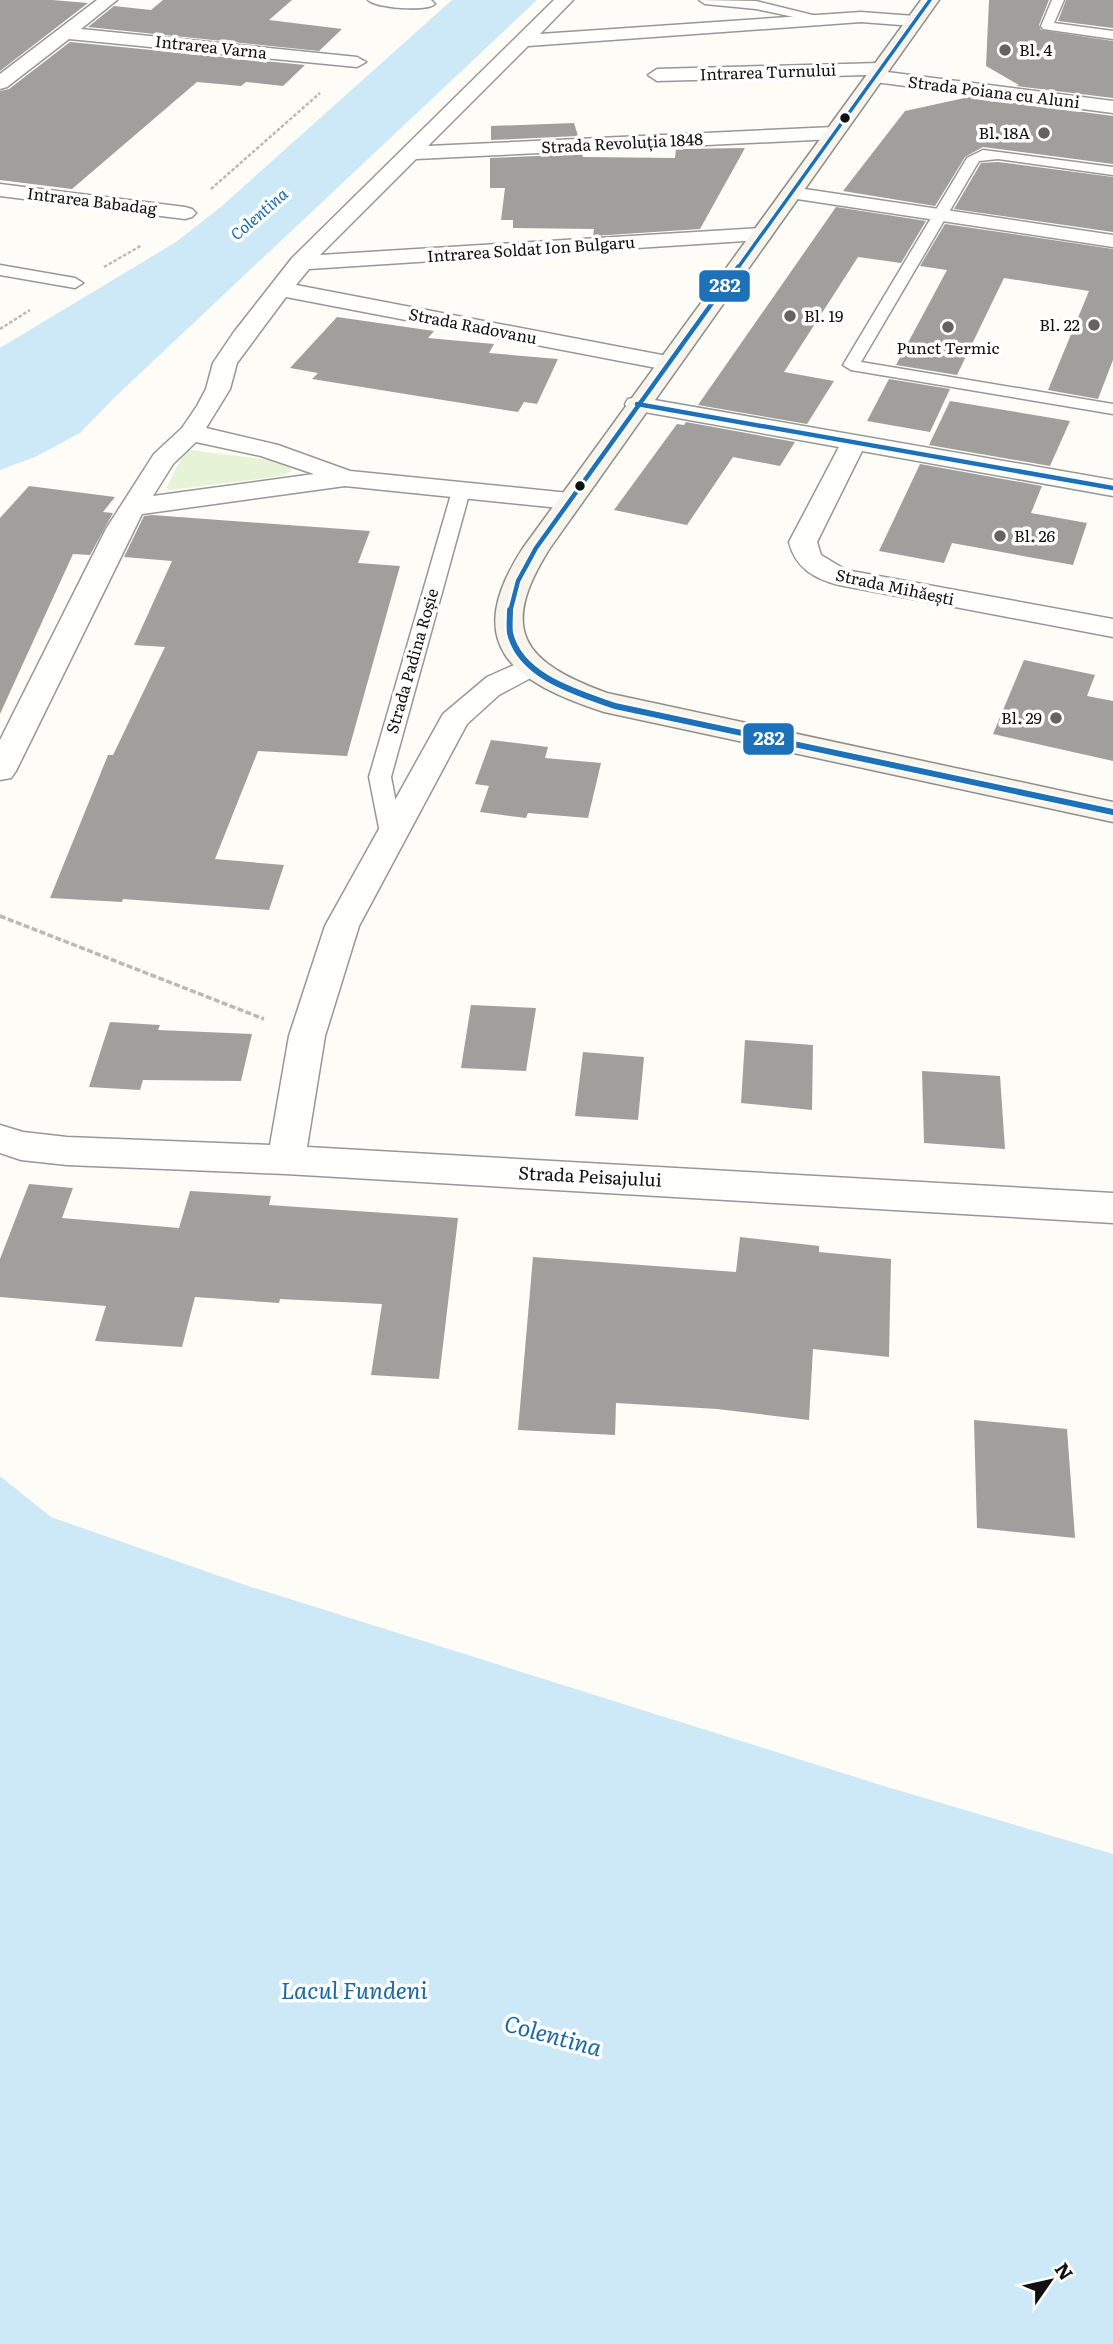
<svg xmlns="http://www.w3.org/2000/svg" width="1113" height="2344" viewBox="0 0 1113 2344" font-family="Literata,serif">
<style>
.green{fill:#e7f3d7}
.water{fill:#cde8f7}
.building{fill:#a19f9c}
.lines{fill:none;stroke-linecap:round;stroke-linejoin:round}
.lane-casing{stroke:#979795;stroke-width:3}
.street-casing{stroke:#979795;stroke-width:3}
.secondary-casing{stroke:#8e8d8b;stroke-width:3}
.path-far1{stroke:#b9b9b8;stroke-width:2.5;stroke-dasharray:3.5 2;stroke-linecap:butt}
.path{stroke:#b9b9b8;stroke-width:3.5;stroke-dasharray:6 2.5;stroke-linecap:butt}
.lane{fill:#fffffe;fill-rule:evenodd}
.street{fill:#fffffe;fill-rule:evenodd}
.secondary{fill:#f6f4eb;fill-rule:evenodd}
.bus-1-far2-casing{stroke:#fff;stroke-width:6}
.bus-1-far1-casing{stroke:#fff;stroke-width:8}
.bus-1-casing{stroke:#fff;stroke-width:10}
.bus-1-far2{stroke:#1d71b8;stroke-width:3.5}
.bus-1-far1{stroke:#1d71b8;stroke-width:4.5}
.bus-1{stroke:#1d71b8;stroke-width:6}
.poi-dot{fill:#646362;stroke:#fff;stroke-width:2.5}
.bus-dot{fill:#111;stroke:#fff;stroke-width:2.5}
.labels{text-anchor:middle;stroke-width:7;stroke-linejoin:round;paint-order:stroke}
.far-street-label{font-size:16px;fill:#111;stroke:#fff}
.far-poi-label{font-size:16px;fill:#111;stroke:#fff;text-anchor:start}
.far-water-label{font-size:16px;font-style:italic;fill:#1768a6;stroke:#fff}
.street-label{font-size:18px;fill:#111;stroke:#fff}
.near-water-label{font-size:23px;font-style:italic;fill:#1768a6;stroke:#fff}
.line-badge{stroke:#fff;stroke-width:2.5}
.badge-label{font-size:19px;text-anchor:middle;font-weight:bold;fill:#fff}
</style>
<rect width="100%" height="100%" fill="#fdfcf7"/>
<path class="green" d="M 190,450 L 278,461 L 287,464 L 292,471 L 281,476 L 169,490 L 167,487 L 184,452 Z"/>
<path class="water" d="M 452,0 L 537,0 L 115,397 L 80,433 L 35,457 L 0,470 L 0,348 L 176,242 L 222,206 Z
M 0,1476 L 51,1517 L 242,1584 L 884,1786 L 1113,1854 L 1113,2344 L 0,2344 Z"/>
<path class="building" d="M 0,0 L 52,0 L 88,3 L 0,71 Z
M 163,0 L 292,0 L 269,20 L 342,29 L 319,51 L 88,27 L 114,6 L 151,10 Z
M 989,0 L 1049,0 L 1039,25 L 1041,30 L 1113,41 L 1113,98 L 1016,86 L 1019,85 L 986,66 Z
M 1066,0 L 1113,0 L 1113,28 L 1058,21 Z
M 70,42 L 305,65 L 283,86 L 246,82 L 241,86 L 197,82 L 72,189 L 0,180 L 0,91 L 9,89 Z
M 969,97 L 1113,116 L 1113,164 L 983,147 L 965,157 L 935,206 L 843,191 L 905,111 Z
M 574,123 L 578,136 L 491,140 L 491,126 Z
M 745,148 L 700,229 L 593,236 L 594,229 L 513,228 L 513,220 L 501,220 L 505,188 L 490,188 L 490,158 L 582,154 L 583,157 L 675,158 L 676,149 Z
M 998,162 L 1113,177 L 1113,232 L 954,209 L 981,163 Z
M 836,207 L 926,221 L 901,263 L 858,257 L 784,372 L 834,381 L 807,424 L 698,405 Z
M 945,224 L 1113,249 L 1113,360 L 1098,399 L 1048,390 L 1089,291 L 1004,278 L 957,375 L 896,365 L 947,270 L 920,266 Z
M 337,317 L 434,331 L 428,338 L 494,344 L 489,353 L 558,359 L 537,404 L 524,402 L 518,412 L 312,379 L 318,373 L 290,368 Z
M 889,379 L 950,389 L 930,432 L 867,421 Z
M 950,401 L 1070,421 L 1050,466 L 929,445 Z
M 686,422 L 795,442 L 780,466 L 733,457 L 687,525 L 614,510 L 677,424 L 684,425 Z
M 920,464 L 1042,486 L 1031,513 L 1087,523 L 1073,565 L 952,543 L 944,563 L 879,551 Z
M 29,486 L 115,497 L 103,512 L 113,513 L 90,555 L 73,554 L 0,714 L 0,518 Z
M 152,515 L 370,531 L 358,563 L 400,566 L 347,756 L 258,751 L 215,859 L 284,865 L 269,910 L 123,899 L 122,902 L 50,898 L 108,755 L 113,755 L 165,647 L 134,645 L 172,561 L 124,557 L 144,516 Z
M 1024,660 L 1095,675 L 1087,696 L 1113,701 L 1113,761 L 993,734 Z
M 491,740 L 548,747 L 545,758 L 601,763 L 588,818 L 528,813 L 526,818 L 480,812 L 489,786 L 475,784 Z
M 471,1005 L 536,1008 L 526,1071 L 461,1068 Z
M 110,1022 L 160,1025 L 158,1030 L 252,1034 L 241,1081 L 143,1080 L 140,1090 L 89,1087 Z
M 745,1040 L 813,1045 L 812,1110 L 741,1103 Z
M 583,1052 L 644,1057 L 638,1120 L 575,1116 Z
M 922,1071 L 1000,1076 L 1005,1149 L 924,1143 Z
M 29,1184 L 73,1188 L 62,1218 L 179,1228 L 190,1191 L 271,1196 L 269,1205 L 458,1218 L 439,1379 L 371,1375 L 382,1304 L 280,1299 L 279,1303 L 195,1297 L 182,1347 L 95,1341 L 106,1306 L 0,1297 L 0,1259 Z
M 740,1237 L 819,1246 L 819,1252 L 891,1259 L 889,1357 L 813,1349 L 809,1420 L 717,1409 L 616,1403 L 615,1435 L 518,1430 L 533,1257 L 736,1272 Z
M 974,1420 L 1067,1429 L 1075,1538 L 977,1528 Z"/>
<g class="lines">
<g class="lane-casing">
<path id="lane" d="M 699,0 L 756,1 L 833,20 L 827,24 L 756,9 L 705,4 Z
M 1052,0 L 1064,0 L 1054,23 L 1113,31 L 1113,39 L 1043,29 L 1041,26 Z
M 983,150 L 1113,167 L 1113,175 L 998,159 L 979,161 L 861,362 L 1113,404 L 1113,414 L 851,370 L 843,365 L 967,158 Z
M 0,265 L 75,278 L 83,283 L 75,288 L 0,275 Z
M 461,486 L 470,491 L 391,777 L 402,833 L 399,838 L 383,838 L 380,833 L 369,777 L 452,491 Z"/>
</g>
<g class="street-casing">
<path id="street" d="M 97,0 L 117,0 L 81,29 L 357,57 L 366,62 L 357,67 L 69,39 L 7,87 L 0,89 L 0,74 Z
M 368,0 L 431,0 L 435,4 C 427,12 376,8 368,0 Z
M 554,0 L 573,0 L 540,34 L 861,12 L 914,16 L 923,21 L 914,26 L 861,22 L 528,46 L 428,146 L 834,127 L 844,133 L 834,139 L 416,159 L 320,255 L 761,228 L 769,229 L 772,234 L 769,239 L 761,240 L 309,269 L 296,285 L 667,356 L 675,358 L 679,363 L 675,368 L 667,370 L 286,297 L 237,363 L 230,389 L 206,428 L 278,445 L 350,471 L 569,493 L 578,495 L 582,501 L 578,507 L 569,509 L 345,486 L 142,514 L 16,771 L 11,778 L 0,780 L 0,740 L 106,529 L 154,454 L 182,428 L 197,406 L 206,389 L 213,363 L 234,332 L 292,258 ZM 196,442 L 261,456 L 314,474 L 153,496 L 173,464 Z
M 880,63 L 887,65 L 889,69 L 887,72 L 1113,101 L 1113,113 L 875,82 L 868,80 L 866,75 L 657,81 L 648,75 L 657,69 Z
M 0,184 L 185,207 L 192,209 L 196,213 L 192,217 L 185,219 L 0,196 Z
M 791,187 L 1113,235 L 1113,247 L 784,197 L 781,193 L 784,189 Z
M 637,397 L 1113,480 L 1113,496 L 862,451 L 817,542 L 821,555 L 846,570 L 1113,619 L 1113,637 L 839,585 C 815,579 795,568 789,542 L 839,447 L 628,409 L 625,404 L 628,399 Z
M 530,658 L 540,661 L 545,667 L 540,673 L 499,695 L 467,724 L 359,926 L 325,1036 L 307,1147 L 1113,1193 L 1113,1223 L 286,1174 L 67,1165 L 21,1160 L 0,1153 L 0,1125 L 23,1132 L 67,1137 L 270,1145 L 289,1036 L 325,926 L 443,714 L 487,677 Z"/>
</g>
<g class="secondary-casing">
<path id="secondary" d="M 921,0 L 939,0 L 550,548 C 498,630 522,662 607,693 L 1113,802 L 1113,822 L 604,712 C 512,682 460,645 523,548 Z"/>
</g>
<path class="path-far1" d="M 211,189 L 320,93
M 104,267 L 142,245
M 0,329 L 30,310"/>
<path class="path" d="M 0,916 L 264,1019"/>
<use href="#lane" class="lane"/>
<use href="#street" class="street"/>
<use href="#secondary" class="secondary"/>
<g class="bus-1-far2-casing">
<path id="bus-1-far2" d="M 737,269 L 930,0"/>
</g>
<g class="bus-1-far1-casing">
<path id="bus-1-far1" d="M 637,404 L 1113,488
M 510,612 L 518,581 L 536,548 L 738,267"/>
</g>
<g class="bus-1-casing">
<path id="bus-1" d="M 510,610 C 510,617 509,626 510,633 C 520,677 578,693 615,706 L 1113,812"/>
</g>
<use href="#bus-1-far2" class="bus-1-far2"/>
<use href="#bus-1-far1" class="bus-1-far1"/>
<use href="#bus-1" class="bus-1"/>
</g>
<g class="poi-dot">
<circle cx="1005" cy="50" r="7"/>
<circle cx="1044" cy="133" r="7"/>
<circle cx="790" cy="316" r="7"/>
<circle cx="1094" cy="325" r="7"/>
<circle cx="948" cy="327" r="7"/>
<circle cx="1000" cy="536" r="7"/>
<circle cx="1056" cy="718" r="7"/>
</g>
<g class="bus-dot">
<circle cx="845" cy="118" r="6"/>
<circle cx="580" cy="486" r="6"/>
</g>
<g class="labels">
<g class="far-street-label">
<text transform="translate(211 47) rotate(6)" y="6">Intrarea Varna</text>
<text transform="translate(768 72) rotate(-2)" y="6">Intrarea Turnului</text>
<text transform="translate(994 92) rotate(7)" y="6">Strada Poiana cu Aluni</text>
<text transform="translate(622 143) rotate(-3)" y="6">Strada Revoluția 1848</text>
<text transform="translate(92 201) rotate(7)" y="6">Intrarea Babadag</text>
<text transform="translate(531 249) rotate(-4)" y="6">Intrarea Soldat Ion Bulgaru</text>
<text transform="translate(473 326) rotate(11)" y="6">Strada Radovanu</text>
<text transform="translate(895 587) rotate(12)" y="6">Strada Mihăești</text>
<text transform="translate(412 661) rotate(-74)" y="6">Strada Padina Roșie</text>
</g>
<g class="far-poi-label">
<text x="1019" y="56">Bl. 4</text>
<text x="1030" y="139" text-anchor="end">Bl. 18A</text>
<text x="804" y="322">Bl. 19</text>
<text x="1080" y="331" text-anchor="end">Bl. 22</text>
<text x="948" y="354" text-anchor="middle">Punct Termic</text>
<text x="1014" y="542">Bl. 26</text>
<text x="1042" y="724" text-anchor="end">Bl. 29</text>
</g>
<g class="far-water-label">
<text transform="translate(259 214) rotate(-41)" y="6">Colentina</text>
</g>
<g class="street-label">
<text transform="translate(590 1177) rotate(3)" y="6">Strada Peisajului</text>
</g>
<g class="near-water-label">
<text x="354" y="1999">Lacul Fundeni</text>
<text transform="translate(553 2036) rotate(15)" y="8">Colentina</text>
</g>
</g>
<g class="line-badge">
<rect x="698" y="269" width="53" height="34" rx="7" fill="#1d71b8"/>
<rect x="742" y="722" width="53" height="34" rx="7" fill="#1d71b8"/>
</g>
<g class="badge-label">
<text x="725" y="292">282</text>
<text x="769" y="745">282</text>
</g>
<g transform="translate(1050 2281) rotate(56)" stroke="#ffffff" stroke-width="5" paint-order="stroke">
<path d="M0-5L12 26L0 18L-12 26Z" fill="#111111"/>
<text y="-10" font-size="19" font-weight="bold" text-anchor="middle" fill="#111111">N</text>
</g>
</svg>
